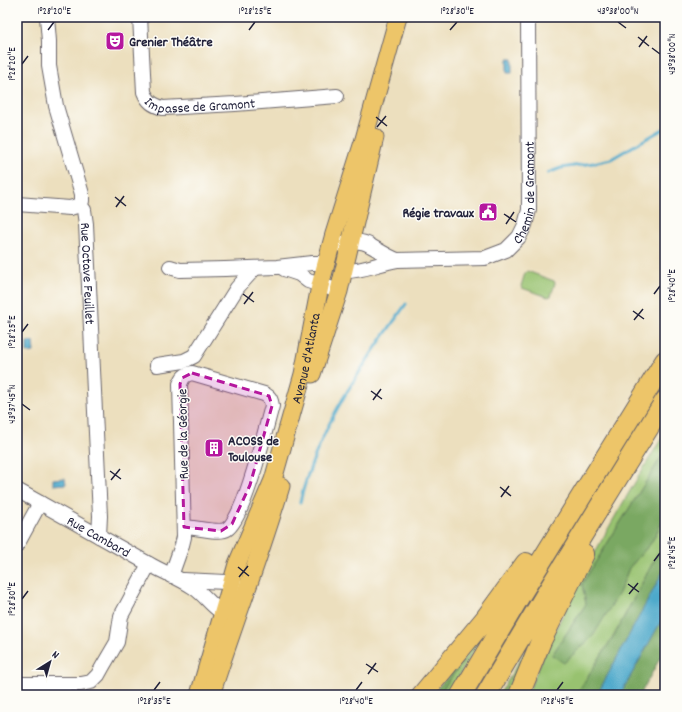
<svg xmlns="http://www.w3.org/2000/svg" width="682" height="712" viewBox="0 0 682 712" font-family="Dekko,sans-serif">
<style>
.green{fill:#98c26f;stroke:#5d7255}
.forest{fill:#7aa862;stroke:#4e654e}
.water{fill:#4da9cb;stroke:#386683}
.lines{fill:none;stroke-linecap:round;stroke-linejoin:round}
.stream{stroke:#4da9cb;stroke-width:3}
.minor-casing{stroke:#696469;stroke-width:16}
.major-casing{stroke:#696469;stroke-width:19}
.highway-casing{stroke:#696469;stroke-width:22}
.minor{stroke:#fff;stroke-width:14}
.major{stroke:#edc569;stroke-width:17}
.highway{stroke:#edc569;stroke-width:20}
.marked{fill:#b5179e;fill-opacity:0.2;stroke:#b5179e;stroke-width:3;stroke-dasharray:8 5;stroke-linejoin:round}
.ticks{fill:none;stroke:#22223b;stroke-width:1.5}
.labels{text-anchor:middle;stroke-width:3;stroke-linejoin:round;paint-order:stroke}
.poi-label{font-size:14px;font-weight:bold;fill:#22223b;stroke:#fdfcf7;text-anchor:start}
.street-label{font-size:14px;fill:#22223b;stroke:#fdfcf7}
.neatline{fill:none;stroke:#22223b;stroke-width:1.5}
.ticks-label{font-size:10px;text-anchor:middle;fill:#22223b}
</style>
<rect width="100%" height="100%" fill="#fdfcf7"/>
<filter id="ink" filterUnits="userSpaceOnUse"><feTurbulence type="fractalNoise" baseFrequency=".025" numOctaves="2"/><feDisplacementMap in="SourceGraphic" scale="8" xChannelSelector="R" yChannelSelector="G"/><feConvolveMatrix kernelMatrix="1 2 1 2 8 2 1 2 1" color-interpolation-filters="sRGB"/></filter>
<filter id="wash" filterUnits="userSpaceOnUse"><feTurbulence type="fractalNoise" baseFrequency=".012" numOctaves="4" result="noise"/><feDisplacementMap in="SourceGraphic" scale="16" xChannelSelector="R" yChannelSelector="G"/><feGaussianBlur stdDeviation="0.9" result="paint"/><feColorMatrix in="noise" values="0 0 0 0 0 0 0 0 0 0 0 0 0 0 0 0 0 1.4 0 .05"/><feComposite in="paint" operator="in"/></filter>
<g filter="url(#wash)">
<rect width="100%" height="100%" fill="#ecdfbe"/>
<path class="green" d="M 527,271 L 554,281 L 555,283 L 551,296 L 548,297 L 522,288 L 521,286 L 525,273 Z
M 665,433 L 665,451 L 582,584 L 586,604 L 552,655 L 619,593 L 629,568 L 651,543 L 665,517 L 665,549 L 658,553 L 616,632 L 576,695 L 527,695 C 564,603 613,517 665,433 Z
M 489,624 L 448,695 L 438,695 L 463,662 L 464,658 Z
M 528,648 L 513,695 L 499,695 L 525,651 Z"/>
<path class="forest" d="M 665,451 L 665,517 L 651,543 L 629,568 L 619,593 L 593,636 L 564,663 L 552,655 L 586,604 L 582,584 Z
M 665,549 L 665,568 L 597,695 L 576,695 L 616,632 L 658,553 Z
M 665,614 L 665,649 L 640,695 L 620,695 Z
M 464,658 L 463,662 L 438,695 L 431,695 Z"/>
<path class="water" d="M 507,59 L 512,59 L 512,73 L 507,73 Z
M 27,342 L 33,342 L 34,352 L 27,353 Z
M 65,478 L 66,484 L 53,485 L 53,479 Z
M 665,568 L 665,614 L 620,695 L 597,695 Z"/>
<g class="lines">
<path class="stream" d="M 548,173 L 561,168 L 593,163 L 611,159 L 665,128
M 300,502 C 318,427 362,366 406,304"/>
</g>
</g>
<g filter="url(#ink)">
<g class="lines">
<g class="minor-casing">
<g id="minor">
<path d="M 47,17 L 49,41 L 49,66 L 56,106 L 82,194 L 82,201 L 80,205"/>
<path id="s1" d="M 140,17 L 144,92 C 148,102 153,105 163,108 L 235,104 L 337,96"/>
<path d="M 17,204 L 70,208 L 80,205"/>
<path id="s2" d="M 80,205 L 84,210 L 86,224 L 100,516 L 99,536"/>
<path d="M 330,247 C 342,242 360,238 371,246 C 380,251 387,256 397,260"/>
<path d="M 170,267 L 180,270 L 225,269 L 277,267 L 312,263 L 326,263"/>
<path d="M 284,269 L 299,274 L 308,281 L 339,291"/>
<path id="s3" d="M 344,271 C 361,272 379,263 397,260 L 485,258 L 506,250 L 519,237 L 525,225 L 529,210 L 528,17"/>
<path d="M 157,365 L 184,361 L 194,356 L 237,288 L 255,268"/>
<path id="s4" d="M 17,490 L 149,564 C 163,572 179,578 193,587 C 209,598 213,611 233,617"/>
<path d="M 17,545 L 40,503"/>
<path d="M 171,576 L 182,545 L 184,537 L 180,384 C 183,377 184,375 192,373 L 264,394 C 270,397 271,399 272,406 C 265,430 245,517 227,529 C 220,534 194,527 184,527"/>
<path d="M 183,580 L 226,582 L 241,588"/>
<path d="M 17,684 L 81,684 L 91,682 L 98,675 L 103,666 L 117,642 L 121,616 L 149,564"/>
</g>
</g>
<g class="major-casing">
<g id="major">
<path d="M 312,374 L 339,291 L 375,137"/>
<path id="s5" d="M 199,695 L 237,564 L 273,480 L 303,374 L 320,286 L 334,234 L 364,139 L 398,17"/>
<path d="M 211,695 C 233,625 260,557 281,486"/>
</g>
</g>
<g class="highway-casing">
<path id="highway" d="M 422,695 L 485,619 L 526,563
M 461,695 L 521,594 L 665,361
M 486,695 L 554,581 L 665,401
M 519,695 L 541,641 L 584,554"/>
</g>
<use href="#minor" class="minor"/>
<use href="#major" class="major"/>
<use href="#highway" class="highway"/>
</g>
</g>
<path class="marked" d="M 192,373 L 269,396 L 272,406 L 250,485 L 232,524 L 221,531 L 184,527 L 180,384 L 182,378 Z"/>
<path class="ticks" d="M 618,22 L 626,28M 48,30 L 54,22M 249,30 L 255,22M 450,30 L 457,22M 638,37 L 649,46M 639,47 L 647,36M 652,48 L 660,54M 22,64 L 28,56M 376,117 L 387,126M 377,127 L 386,116M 115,197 L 126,206M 116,207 L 124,196M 504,214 L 516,222M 506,224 L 514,212M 243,294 L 254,302M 654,294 L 660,286M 244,304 L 253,292M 633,311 L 644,319M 634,320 L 643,309M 22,332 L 28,324M 371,391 L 382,399M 373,400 L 381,389M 22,404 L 30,410M 110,471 L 121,479M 111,480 L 120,469M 500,487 L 511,496M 501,497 L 509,486M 654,561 L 660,553M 238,567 L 249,576M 239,577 L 248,566M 628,584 L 639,592M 629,594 L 638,583M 22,599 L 28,591M 366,664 L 378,672M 368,674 L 376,663M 154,690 L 160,682M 356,690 L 362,682M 557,690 L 563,682"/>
<defs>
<g id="theatre-square" transform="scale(1)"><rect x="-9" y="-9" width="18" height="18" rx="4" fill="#b5179e" stroke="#fdfcf7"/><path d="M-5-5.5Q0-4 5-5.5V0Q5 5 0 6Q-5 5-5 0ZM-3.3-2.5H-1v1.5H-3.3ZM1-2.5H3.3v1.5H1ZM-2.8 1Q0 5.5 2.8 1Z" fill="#fff"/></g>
<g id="civic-square" transform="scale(1)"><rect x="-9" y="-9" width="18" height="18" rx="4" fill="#b5179e" stroke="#fdfcf7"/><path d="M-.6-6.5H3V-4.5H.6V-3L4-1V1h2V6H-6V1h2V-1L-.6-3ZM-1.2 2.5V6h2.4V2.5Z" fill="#fff"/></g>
<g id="building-square" transform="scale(1)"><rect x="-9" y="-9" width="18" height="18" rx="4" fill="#b5179e" stroke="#fdfcf7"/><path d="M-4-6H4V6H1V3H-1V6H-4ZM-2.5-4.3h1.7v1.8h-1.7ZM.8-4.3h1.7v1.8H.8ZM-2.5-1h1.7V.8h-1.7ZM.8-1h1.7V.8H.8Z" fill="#fff"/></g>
</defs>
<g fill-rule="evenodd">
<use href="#theatre-square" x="115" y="41"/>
<use href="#civic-square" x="488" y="212"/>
<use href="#building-square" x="214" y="448"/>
</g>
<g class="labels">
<g class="poi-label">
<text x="129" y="46">Grenier Théâtre</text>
<text x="474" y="217" text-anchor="end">Régie travaux</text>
<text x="228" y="445">ACOSS de<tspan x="228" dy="16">Toulouse</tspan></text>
</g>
<g class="street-label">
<text dy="5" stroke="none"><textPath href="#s1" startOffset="138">Impasse de Gramont</textPath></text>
<text dy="5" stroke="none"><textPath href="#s3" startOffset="229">Chemin de Gramont</textPath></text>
<text dy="5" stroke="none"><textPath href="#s2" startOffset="70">Rue Octave Feuillet</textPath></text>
<text dy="5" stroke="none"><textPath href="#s5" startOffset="354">Avenue d'Atlanta</textPath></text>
<text transform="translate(182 434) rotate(-91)" y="5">Rue de la Géorgie</text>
<text dy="5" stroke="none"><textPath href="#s4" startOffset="94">Rue Cambard</textPath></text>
</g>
</g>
<rect width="682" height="712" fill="none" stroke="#fdfcf7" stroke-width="44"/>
<g transform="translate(50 662) rotate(37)" stroke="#fdfcf7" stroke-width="3" paint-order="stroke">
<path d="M0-3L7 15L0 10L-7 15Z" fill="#22223b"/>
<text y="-6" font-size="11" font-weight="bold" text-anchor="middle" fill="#22223b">N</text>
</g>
<rect x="22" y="22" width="638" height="668" class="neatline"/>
<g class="ticks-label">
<text x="54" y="14">1°28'20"E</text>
<text x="255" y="14">1°28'25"E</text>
<text x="457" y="14">1°28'30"E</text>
<text x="618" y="14">43°38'00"N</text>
<text transform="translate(671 54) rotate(-90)" y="4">43°38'00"N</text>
<text transform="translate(11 64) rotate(-90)" y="4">1°28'20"E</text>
<text transform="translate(671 286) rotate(-90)" y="4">1°28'40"E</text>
<text transform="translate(11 332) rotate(-90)" y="4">1°28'25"E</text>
<text transform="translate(11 404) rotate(-90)" y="4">43°37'45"N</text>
<text transform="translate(671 553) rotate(-90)" y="4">1°28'45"E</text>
<text transform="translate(11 599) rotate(-90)" y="4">1°28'30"E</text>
<text x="154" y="704">1°28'35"E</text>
<text x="356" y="704">1°28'40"E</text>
<text x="557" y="704">1°28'45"E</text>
</g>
</svg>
